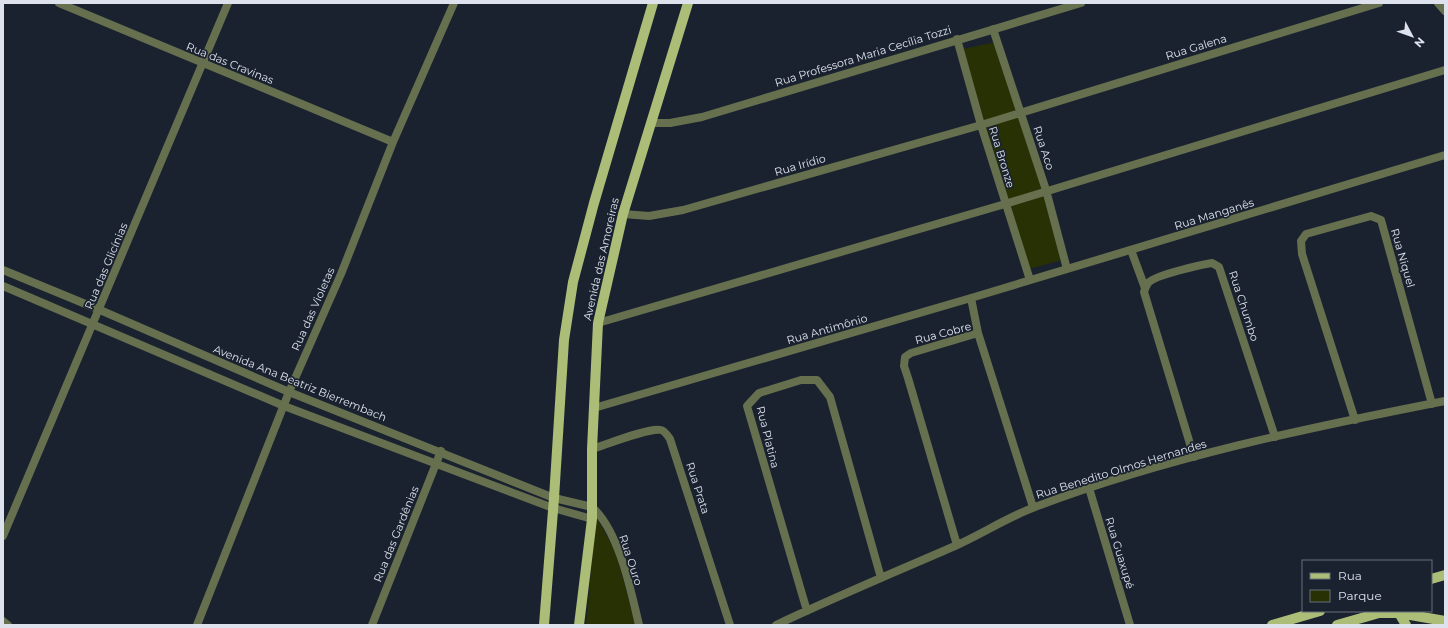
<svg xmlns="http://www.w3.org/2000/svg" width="1448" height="628" viewBox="0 0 1448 628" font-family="Montserrat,sans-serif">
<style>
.green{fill:#283103}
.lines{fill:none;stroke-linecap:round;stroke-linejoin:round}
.minor{stroke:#666f4e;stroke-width:8}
.tertiary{stroke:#666f4e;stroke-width:8}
.primary{stroke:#abbd77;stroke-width:10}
.labels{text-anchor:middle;stroke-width:3.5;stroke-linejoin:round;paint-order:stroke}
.street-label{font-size:11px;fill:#dde2ec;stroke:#1a2230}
</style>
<rect width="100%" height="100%" fill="#1a2230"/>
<path class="green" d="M 996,42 L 1044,193 L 1062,260 L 1029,269 L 1007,200 L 963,49 Z
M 596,517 L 615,550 L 636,625 L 586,625 Z"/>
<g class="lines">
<path class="minor" d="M 59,3 L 393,142
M 1438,3 L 1445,11
M 993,29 L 1046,190 L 1067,269
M 957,39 L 981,125 L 1030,280
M 651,123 L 670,123 L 702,117 L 1081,3
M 623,214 L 649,216 L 683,210 L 981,125 L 1379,3
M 1131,250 L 1145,288
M 971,298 L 978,333 L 1033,507
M 598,323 L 1005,204 L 1445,70
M 594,408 L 971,298 L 1445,155
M 1355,420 L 1302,254 L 1301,241 L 1306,234 L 1371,216 L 1381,220 L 1432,404
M 592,449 C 605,445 650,427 661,430 C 665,431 668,436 670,439 L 730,625
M 1194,457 L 1144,292 C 1145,289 1146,286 1148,283 C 1155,275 1200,265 1212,263 L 1219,267 L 1275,437
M 1089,488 L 1130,625
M 592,507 C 619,531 631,591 639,625
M 3,536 L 228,3
M 957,545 L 908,378 L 904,366 L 905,357 L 911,353 L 978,333
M 807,611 L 747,406 L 759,393 L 801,380 L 817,380 L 830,397 L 881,578
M 3,621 L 8,625
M 197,625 L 289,392 L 341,274 L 393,142 L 454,3
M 372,625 L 441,451
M 776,625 C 835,597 895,572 955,546 C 982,534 1008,517 1035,507 C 1167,457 1307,428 1445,401"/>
<path class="tertiary" d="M 3,270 L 100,310 L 289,392 L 554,498 L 592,507
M 3,286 L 284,406 L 553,508 L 592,519"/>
<path class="primary" d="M 1431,579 L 1445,575
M 1399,613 L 1406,625
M 544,625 L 554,498 L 564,340 L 573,282 L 594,203 L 653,3
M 579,625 L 592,519 L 592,449 L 598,323 L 623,214 L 688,3
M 1272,625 L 1320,611
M 1337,625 L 1379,613 L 1399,613 L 1445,621"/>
</g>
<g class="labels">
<g class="street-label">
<text transform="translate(1196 47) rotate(-17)" y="4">Rua Galena</text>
<text transform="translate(863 56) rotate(-17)" y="4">Rua Professora Maria Cecília Tozzi</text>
<text transform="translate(230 63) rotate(22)" y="4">Rua das Cravinas</text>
<text transform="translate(1044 148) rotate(72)" y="4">Rua Aco</text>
<text transform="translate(1002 157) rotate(73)" y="4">Rua Bronze</text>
<text transform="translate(800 165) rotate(-16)" y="4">Rua Irídio</text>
<text transform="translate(1214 214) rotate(-17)" y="4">Rua Manganês</text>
<text transform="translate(1403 258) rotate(74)" y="4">Rua Niquel</text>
<text transform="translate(601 259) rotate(-77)" y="4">Avenida das Amoreiras</text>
<text transform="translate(106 266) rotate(-67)" y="4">Rua das Glicínias</text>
<text transform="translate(1244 306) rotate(72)" y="4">Rua Chumbo</text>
<text transform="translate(313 309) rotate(-66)" y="4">Rua das Violetas</text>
<text transform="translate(827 329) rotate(-16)" y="4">Rua Antimônio</text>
<text transform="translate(943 333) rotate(-15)" y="4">Rua Cobre</text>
<text transform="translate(300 383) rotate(22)" y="4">Avenida Ana Beatriz Bierrembach</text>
<text transform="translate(768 437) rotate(76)" y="4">Rua Platina</text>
<text transform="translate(1121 469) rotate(-17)" y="4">Rua Benedito Olmos Hernandes</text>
<text transform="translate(698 488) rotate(72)" y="4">Rua Prata</text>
<text transform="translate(396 534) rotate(-68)" y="4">Rua das Gardênias</text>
<text transform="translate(1120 553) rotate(73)" y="4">Rua Guaxupé</text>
<text transform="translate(631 560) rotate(72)" y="4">Rua Ouro</text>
</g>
</g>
<rect width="1448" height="628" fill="none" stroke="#dde2ec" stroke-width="8"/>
<rect x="1302" y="560" width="130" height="52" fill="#1a2230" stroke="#686f7b"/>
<rect x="1310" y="573" width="20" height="6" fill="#abbd77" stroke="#686f7b"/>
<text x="1338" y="580" font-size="12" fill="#dde2ec">Rua</text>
<rect x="1310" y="590" width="20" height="12" fill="#283103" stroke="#686f7b"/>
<text x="1338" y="600" font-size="12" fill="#dde2ec">Parque</text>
<g transform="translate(1412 36) rotate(131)" stroke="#1a2230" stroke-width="3" paint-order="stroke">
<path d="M0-3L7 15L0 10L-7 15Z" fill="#dde2ec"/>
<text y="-6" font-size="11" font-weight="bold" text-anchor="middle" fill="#dde2ec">N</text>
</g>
</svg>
